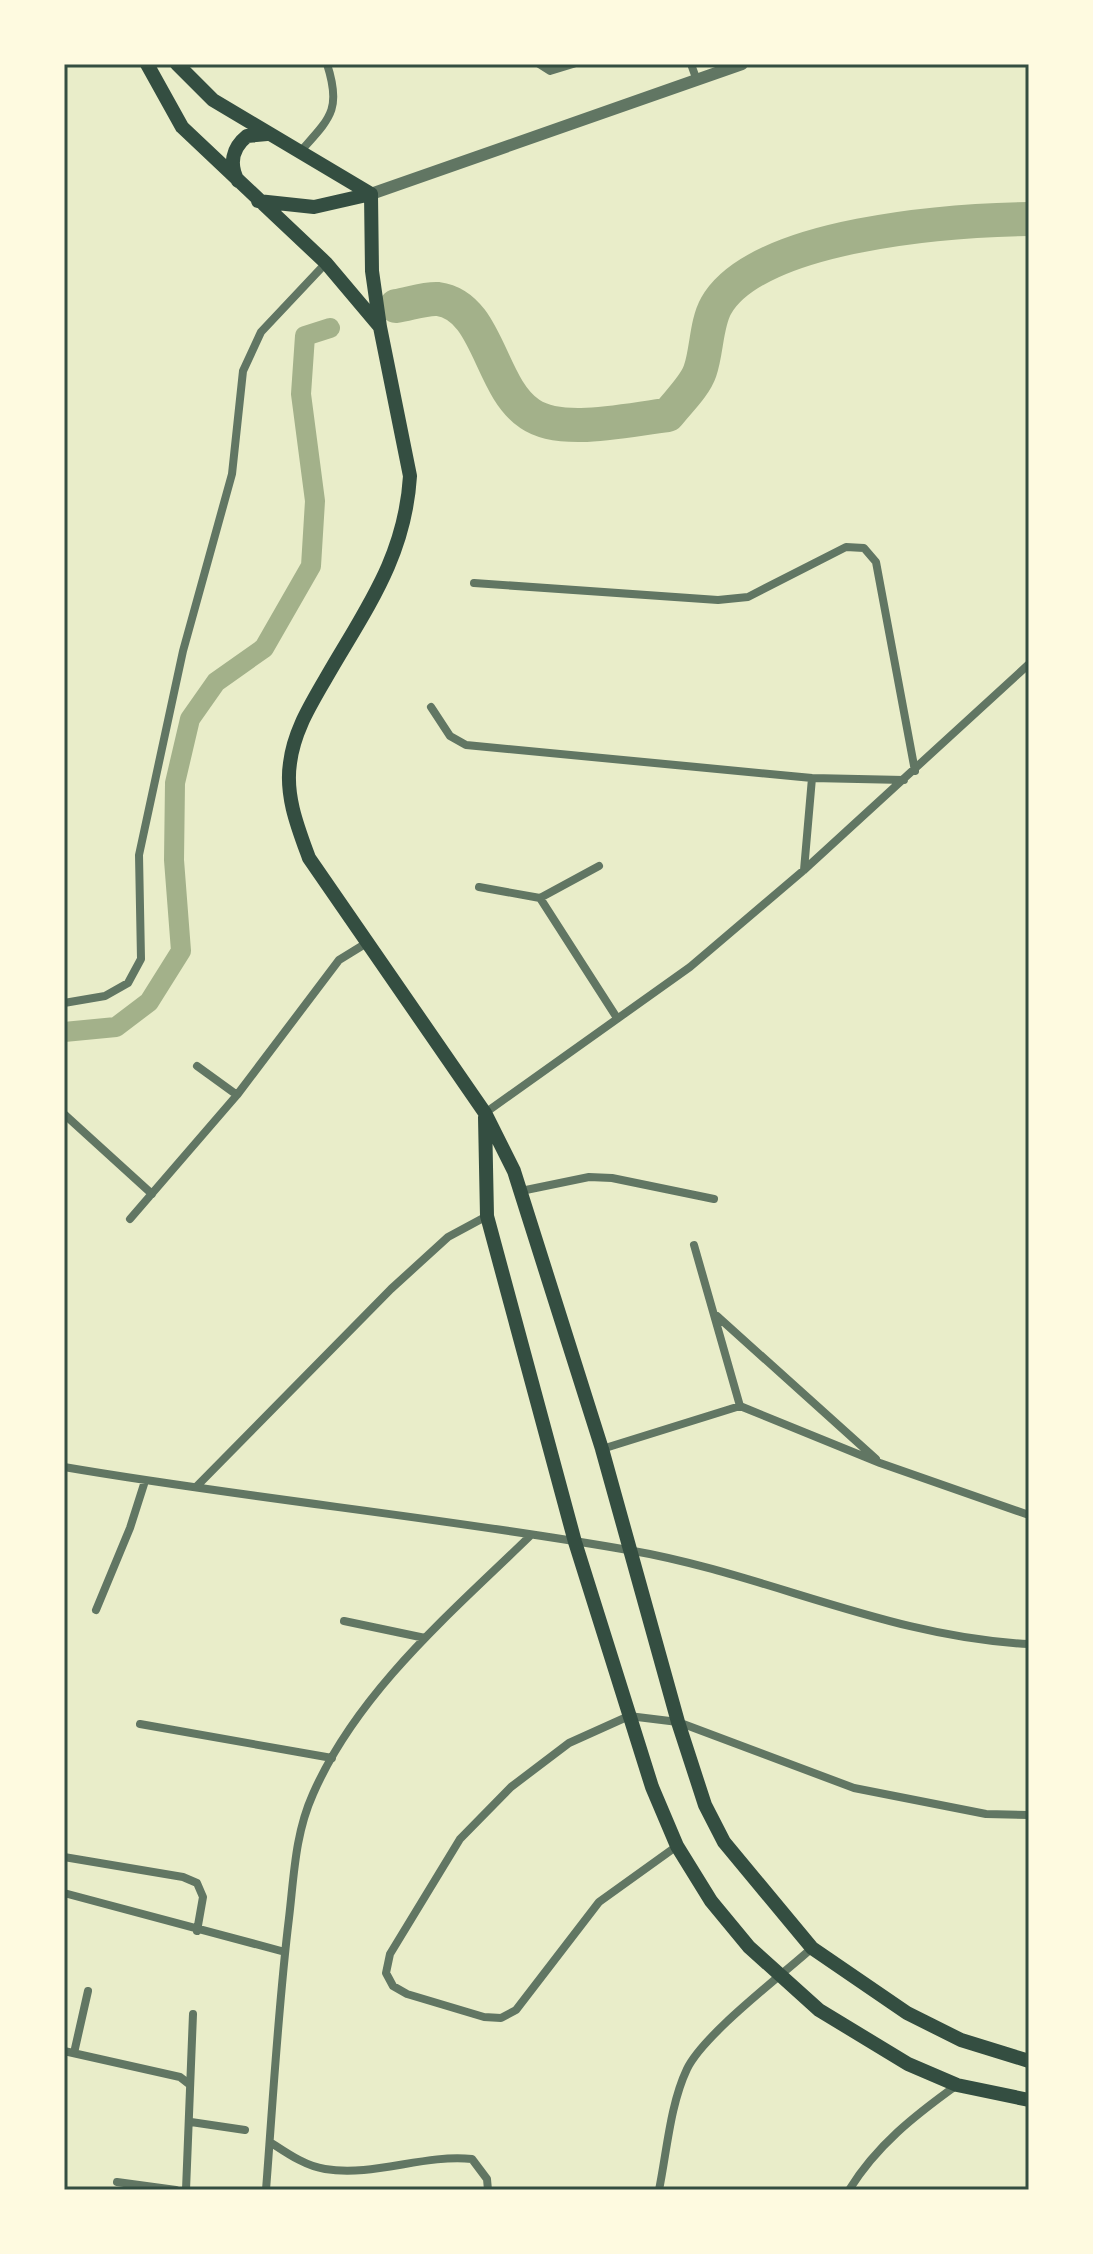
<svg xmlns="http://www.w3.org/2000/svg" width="1093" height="2254" viewBox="0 0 1093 2254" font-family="'Zilla Slab',serif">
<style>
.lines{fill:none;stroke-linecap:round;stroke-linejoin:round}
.canal{stroke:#a3b18a;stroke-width:20}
.river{stroke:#a3b18a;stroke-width:34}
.minor{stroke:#617663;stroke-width:8}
.tertiary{stroke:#617663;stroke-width:12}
.secondary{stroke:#344e41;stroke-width:14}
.neatline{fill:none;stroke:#344e41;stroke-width:3}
</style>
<rect width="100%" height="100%" fill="#e9edc9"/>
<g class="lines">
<path class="canal" d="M 64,1032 L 116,1027 L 149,1002 L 181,951 L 174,860 L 175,783 L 190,719 L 216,682 L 264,648 L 311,566 L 315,501 L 301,394 L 305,336 L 330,328"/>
<path class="river" d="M 396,306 C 409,304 426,298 438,299 C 489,306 489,387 530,414 C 562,436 630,419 668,415 C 678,402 695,386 700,371 C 707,351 706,324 716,306 C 757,233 954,220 1029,219"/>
<path class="minor" d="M 539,64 L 550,71 L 573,64
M 691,64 L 696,78
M 300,152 C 330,118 342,110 327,64
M 474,583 L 718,600 L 748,597 L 846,547 L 864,548 L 876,562 L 915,771
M 431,707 L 450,736 L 466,745 L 812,778 L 904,780
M 804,870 L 812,778
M 479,887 L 540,898 L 599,866
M 540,898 L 617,1018
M 64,1003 L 105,996 L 128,983 L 141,959 L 139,855 L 183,651 L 232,474 L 243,371 L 261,332 L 326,263
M 197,1066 L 237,1095
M 485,1113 L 690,967 L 804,870 L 1029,664
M 64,1114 L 152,1194
M 521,1191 L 589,1177 L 612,1178 L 714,1199
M 130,1219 L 237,1095 L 339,960 L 365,944
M 694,1245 L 740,1406 L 880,1463 L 1029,1515
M 717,1316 L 876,1459
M 602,1449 L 740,1406
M 64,1467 C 251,1499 441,1517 628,1550 C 764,1573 890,1638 1029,1644
M 196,1487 L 391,1289 L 448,1237 L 487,1216
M 96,1610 L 130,1528 L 145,1481
M 344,1621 L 425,1638
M 140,1724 L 332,1758
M 677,1846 L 599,1902 L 516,2010 L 501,2018 L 484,2017 L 407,1994 L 393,1986 L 386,1973 L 390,1954 L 460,1839 L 511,1787 L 569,1743 L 629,1716 L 678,1722 L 854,1788 L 986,1814 L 1029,1815
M 64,1857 L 183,1877 L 197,1883 L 203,1897 L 197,1931
M 64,1893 L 285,1952
M 64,2051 L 180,2077 L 189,2084
M 74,2053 L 88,1991
M 191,2122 L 245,2130
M 270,2142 C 287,2153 305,2166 325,2169 C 374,2177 423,2154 472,2159 L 487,2179 L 488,2190
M 117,2182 L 176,2190
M 186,2190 L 193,2014
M 266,2190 C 273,2100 278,2008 289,1918 C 294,1876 295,1834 313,1794 C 358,1691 452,1612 530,1536
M 659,2190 C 667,2151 670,2105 687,2069 C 704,2034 781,1976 812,1948
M 849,2190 C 877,2145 914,2116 957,2085"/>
<path class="tertiary" d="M 371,194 L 742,64"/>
<path class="secondary" d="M 147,64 L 182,127 L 326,263 L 380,327
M 177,64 L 213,100 L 371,194
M 238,181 C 229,164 232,148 247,136 L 267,134
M 371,194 L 372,271 L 380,327 L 410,476 C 405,558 365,610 326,678 C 310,706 294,731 290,763 C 285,796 298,828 309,858 L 485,1113 L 514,1171 L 602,1449 L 678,1722 L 705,1805 L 724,1842 L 812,1948 L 907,2013 L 961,2040 L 1029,2061
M 258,201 L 314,207 L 371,194
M 485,1117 L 487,1216 L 575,1542 L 652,1787 L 677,1846 L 711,1901 L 749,1947 L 819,2010 L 908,2064 L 957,2085 L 1029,2100"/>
</g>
<rect width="1093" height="2254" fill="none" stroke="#fefae0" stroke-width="132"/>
<rect x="66" y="66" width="961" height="2122" class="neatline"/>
</svg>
